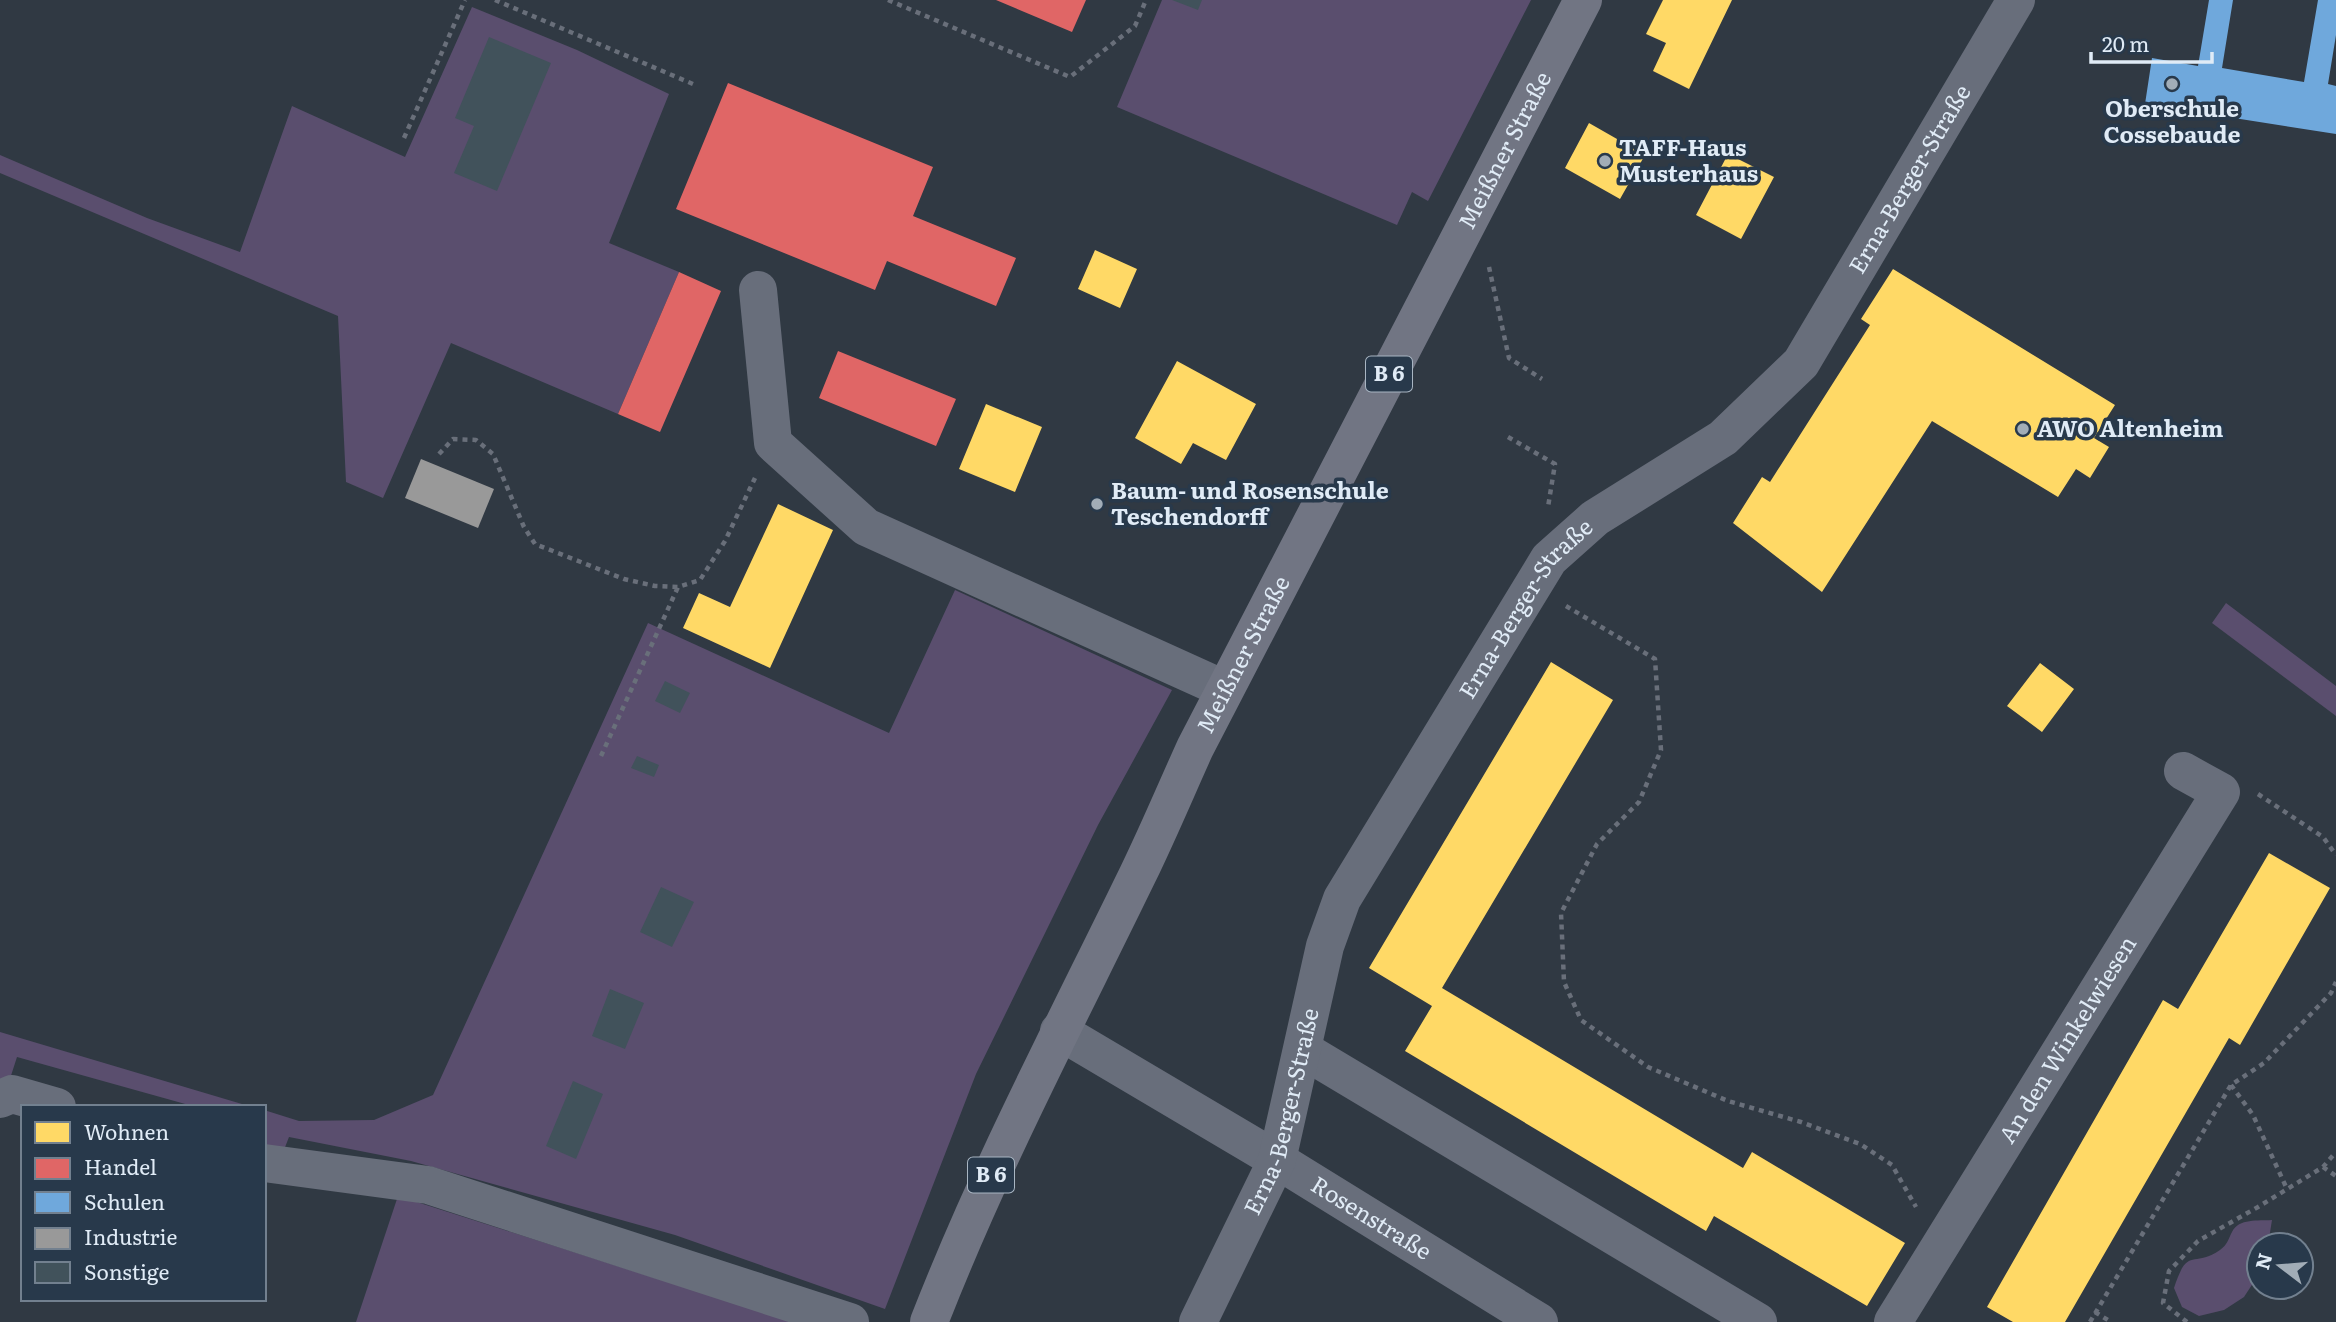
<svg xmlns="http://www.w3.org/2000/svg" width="2336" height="1322" viewBox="0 0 2336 1322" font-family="Literata,serif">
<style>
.green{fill:#5a4e6e}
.homes{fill:#ffd966}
.shops{fill:#e06666}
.schools{fill:#6fa8dc}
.industry{fill:#999}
.building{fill:#41525b}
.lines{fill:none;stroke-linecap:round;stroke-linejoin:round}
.path{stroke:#696f7a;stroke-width:4.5;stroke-dasharray:5 5;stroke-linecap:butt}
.minor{stroke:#686e7b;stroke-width:38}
.major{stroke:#717583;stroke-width:38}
.poi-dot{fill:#a2adb7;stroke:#28394b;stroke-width:2.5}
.labels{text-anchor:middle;stroke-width:7;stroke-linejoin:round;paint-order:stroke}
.shield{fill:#28394b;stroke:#a9b6c3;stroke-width:2}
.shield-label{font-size:21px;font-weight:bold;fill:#e0ebf6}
.poi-label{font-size:23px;font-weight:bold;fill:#e0ebf6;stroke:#28394b;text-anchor:start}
.street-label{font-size:23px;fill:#e0ebf6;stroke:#28394b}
</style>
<rect width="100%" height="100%" fill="#303943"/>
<path class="green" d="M 1162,0 L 1531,0 L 1428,201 L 1412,192 L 1397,225 L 1117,107 Z
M 472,7 L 577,50 L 669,94 L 609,243 L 679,272 L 618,414 L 451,343 L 383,498 L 346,482 L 338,316 L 0,173 L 0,155 L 147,218 L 240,252 L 292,106 L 405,157 Z
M 955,590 L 1172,690 L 1098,825 L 976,1074 L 885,1309 L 675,1235 L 411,1161 L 289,1137 L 282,1155 L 264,1149 L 264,1110 L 299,1121 L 374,1120 L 433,1095 L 648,623 L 889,733 Z
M 2226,603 L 2336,686 L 2336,716 L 2212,623 Z
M 0,1032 L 252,1107 L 196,1107 L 17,1057 L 7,1088 L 0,1086 Z
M 398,1196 L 793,1322 L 356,1322 Z
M 2272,1220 L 2268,1245 L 2259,1245 L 2259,1274 L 2244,1297 L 2224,1310 L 2199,1316 L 2182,1307 L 2174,1288 C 2188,1245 2192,1269 2220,1250 C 2227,1245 2228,1240 2232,1232 C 2239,1218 2258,1221 2272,1220 Z"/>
<path class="homes" d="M 1663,0 L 1732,0 L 1689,89 L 1653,71 L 1666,43 L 1646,34 Z
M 1589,123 L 1645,155 L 1620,199 L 1565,168 Z
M 1728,154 L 1774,177 L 1741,239 L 1696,215 Z
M 1095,250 L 1137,269 L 1120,308 L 1078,289 Z
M 1893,269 L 2115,405 L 2094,438 L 2109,447 L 2090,478 L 2076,469 L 2058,497 L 1932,421 L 1822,592 L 1733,523 L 1762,477 L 1770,482 L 1870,325 L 1861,319 Z
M 1177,361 L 1256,404 L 1226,460 L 1193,443 L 1181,464 L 1135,438 Z
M 986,404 L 1042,427 L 1015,492 L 959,469 Z
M 778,504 L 833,530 L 770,668 L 683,628 L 699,593 L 730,607 Z
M 1551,662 L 1613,700 L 1442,988 L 1743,1168 L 1752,1152 L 1905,1243 L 1867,1306 L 1714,1216 L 1706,1231 L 1405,1051 L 1432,1006 L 1369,968 Z
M 2040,663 L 2074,689 L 2042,732 L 2007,706 Z
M 2269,853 L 2330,888 L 2240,1045 L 2229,1038 L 2065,1322 L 2013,1322 L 1987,1307 L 2163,1000 L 2178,1009 Z"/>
<path class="shops" d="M 996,0 L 1086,0 L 1072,32 Z
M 728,83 L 933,167 L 913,216 L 1016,258 L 996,306 L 887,261 L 875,290 L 676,209 Z
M 679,272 L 721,291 L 660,432 L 618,414 Z
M 838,351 L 956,399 L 936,446 L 819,398 Z"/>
<path class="schools" d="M 2209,0 L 2233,0 L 2222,68 L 2304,82 L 2318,0 L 2336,0 L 2336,35 L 2328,84 L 2336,86 L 2336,134 L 2145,104 L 2152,58 L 2198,66 Z"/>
<path class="industry" d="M 421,459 L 494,489 L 478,528 L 405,498 Z"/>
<path class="building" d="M 1172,0 L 1202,0 L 1198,10 Z
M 489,37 L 551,63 L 497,191 L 454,173 L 474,126 L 455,118 Z
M 665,681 L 690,693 L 680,713 L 655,701 Z
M 637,756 L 659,765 L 654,777 L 631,768 Z
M 661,887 L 694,902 L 672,947 L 640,932 Z
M 610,989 L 644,1003 L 625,1049 L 592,1036 Z
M 573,1081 L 603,1094 L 576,1159 L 546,1146 Z"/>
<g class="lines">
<path class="path" d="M 495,0 L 693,84
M 888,0 L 1070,77 L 1135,26 L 1146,0
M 404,138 L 465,0
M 1489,267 L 1509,358 L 1542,379
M 1508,437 L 1555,464 L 1548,507
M 439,454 L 453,439 L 476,440 L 493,454 L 524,527 L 535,544 L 624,579 L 655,586 L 678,587 L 700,580 L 725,541 L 755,478
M 1566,606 L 1655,659 L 1661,750 L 1639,802 L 1597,844 L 1561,913 L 1564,982 L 1581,1020 L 1648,1067 L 1728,1101 L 1801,1122 L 1860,1144 L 1892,1165 L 1916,1207
M 601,756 L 678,587
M 2258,794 L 2323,837 L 2336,855
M 2231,1085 L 2253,1115 L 2287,1189
M 2323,1167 L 2336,1176
M 2095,1312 L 2111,1322
M 2090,1322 L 2231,1085 L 2264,1063 L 2331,993 L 2336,982
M 2187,1322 L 2163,1303 L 2169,1271 L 2198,1241 L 2258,1207 L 2323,1167 L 2336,1152"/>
<g class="minor">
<path d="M 758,290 L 773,443 L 866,527 L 1224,689"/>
<path id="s1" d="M 1059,1031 L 1277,1160 L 1539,1322"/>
<path d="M 1303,1050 L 1758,1322"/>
<path d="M 0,1099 L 12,1094 L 57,1107"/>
<path d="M 264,1163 L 428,1185 L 850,1322"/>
<path id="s2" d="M 1198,1322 L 1277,1160 L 1325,946 L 1342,899 L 1549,559 L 1595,518 L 1723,438 L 1801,363 L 2016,0"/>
<path id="s3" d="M 1893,1322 L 2221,792 L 2183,771"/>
</g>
<path class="major" id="s4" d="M 929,1322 C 989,1168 1066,1022 1138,874 C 1158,833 1176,790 1195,748 L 1583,0"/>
</g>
<g class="poi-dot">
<circle cx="2172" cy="84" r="7"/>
<circle cx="1605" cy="161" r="7"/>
<circle cx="2023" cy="429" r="7"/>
<circle cx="1097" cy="504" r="7"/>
</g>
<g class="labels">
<g class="shield">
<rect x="1366" y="356.5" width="46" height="35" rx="5"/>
<rect x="968" y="1157.5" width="46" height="35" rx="5"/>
</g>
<g class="shield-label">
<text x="1389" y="381">B 6</text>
<text x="991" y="1182">B 6</text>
</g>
<g class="poi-label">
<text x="2172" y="117" text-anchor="middle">Oberschule<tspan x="2172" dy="26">Cossebaude</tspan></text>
<text x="1619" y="156">TAFF-Haus<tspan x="1619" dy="26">Musterhaus</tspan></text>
<text x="2037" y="437">AWO Altenheim</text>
<text x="1111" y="499">Baum- und Rosenschule<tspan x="1111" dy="26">Teschendorff</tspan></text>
</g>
<g class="street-label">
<text dy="8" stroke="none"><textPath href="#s4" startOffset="1306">Meißner Straße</textPath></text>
<text dy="8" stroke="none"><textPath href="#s2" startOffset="1382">Erna-Berger-Straße</textPath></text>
<text dy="8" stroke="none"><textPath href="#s2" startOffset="794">Erna-Berger-Straße</textPath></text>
<text dy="8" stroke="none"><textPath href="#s4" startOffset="738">Meißner Straße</textPath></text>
<text dy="8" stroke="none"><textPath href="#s3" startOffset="332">An den Winkelwiesen</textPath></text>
<text dy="8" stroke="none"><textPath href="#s2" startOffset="228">Erna-Berger-Straße</textPath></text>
<text dy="8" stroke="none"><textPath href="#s1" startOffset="364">Rosenstraße</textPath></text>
</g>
</g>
<rect x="21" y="1105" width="245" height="196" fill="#28394b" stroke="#72808f" stroke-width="2"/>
<rect x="35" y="1122" width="35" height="21" fill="#ffd966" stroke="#72808f" stroke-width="2"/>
<text x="84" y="1140" font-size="21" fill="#e0ebf6">Wohnen</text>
<rect x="35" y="1158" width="35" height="21" fill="#e06666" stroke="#72808f" stroke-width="2"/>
<text x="84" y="1175" font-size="21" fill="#e0ebf6">Handel</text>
<rect x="35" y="1192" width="35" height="21" fill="#6fa8dc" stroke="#72808f" stroke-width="2"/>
<text x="84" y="1210" font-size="21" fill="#e0ebf6">Schulen</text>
<rect x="35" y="1228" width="35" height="21" fill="#999999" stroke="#72808f" stroke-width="2"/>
<text x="84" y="1245" font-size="21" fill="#e0ebf6">Industrie</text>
<rect x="35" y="1262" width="35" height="21" fill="#41525b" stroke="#72808f" stroke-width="2"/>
<text x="84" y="1280" font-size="21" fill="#e0ebf6">Sonstige</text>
<g transform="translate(2280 1266) rotate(286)"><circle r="33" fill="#28394b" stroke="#72808f" stroke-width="2"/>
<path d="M0-5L12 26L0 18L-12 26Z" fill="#a2adb7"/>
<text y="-10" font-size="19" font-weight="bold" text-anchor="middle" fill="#e0ebf6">N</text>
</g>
<path d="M2091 52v10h121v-10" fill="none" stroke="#e0ebf6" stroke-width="3.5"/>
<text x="2102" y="52" font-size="21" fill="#e0ebf6" stroke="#28394b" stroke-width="5" paint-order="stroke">20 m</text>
</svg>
